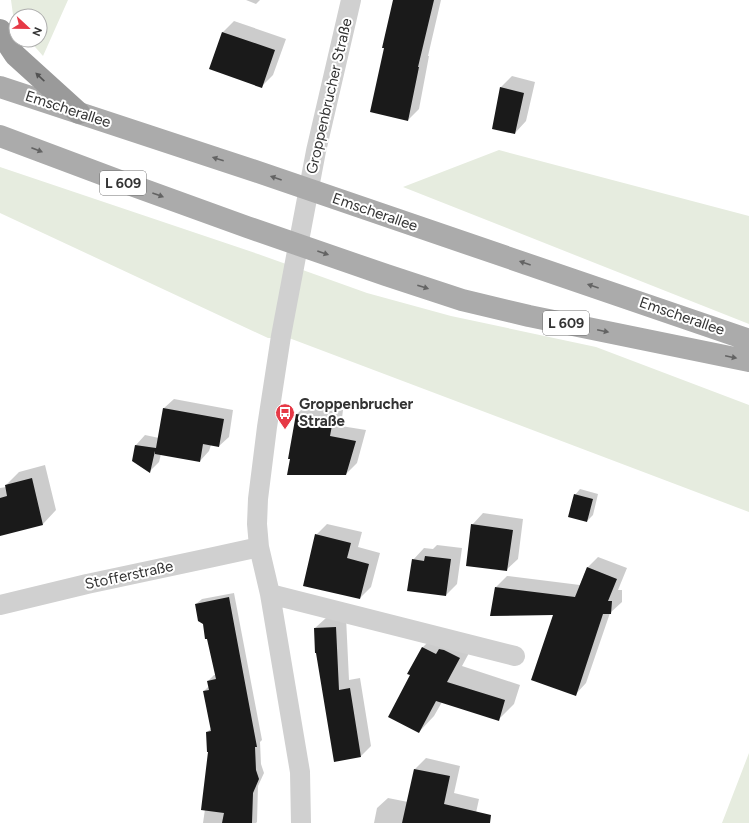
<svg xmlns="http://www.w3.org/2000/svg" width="749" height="823" viewBox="0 0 749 823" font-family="Figtree,sans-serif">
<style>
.green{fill:#e6ecdf}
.shadow{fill:#0003}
.building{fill:#1a1a1a}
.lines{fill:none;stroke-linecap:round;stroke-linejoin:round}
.minor{stroke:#d0d0d0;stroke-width:20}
.primary{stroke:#ababab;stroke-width:22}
.motorway{stroke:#9a9a9a;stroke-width:22}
.oneway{fill:#525252}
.oneway2{fill:#636363}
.labels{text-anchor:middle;stroke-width:4;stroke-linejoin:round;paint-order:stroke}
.shield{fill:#fff;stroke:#707070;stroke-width:1}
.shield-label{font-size:14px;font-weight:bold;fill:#333}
.street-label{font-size:15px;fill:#333;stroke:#fff}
.poi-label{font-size:15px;font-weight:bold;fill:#333;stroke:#fff;text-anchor:start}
</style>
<rect width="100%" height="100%" fill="#fff"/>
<path class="green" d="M 11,0 L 68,0 L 43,56 L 29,40 L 40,40 L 40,16 L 16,16 L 16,24 L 14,22 Z
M 499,150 L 749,216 L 749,324 L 403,187 Z
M 0,167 L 258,254 L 367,293 L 451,316 L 596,347 L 749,405 L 749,512 L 289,338 L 268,338 L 0,213 Z
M 749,753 L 749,823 L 722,823 Z"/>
<path class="shadow" d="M 246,0 L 260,0 L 256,4 Z
M 394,0 L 441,0 L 428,56 L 429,56 L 419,109 L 408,120 L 385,48 Z
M 234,21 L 286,39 L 273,75 L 262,86 L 210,68 L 223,32 Z
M 512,76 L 535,82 L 526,121 L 515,133 L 500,88 Z
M 174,399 L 233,410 L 229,437 L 219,446 L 211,445 L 209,451 L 200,461 L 161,454 L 159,462 L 149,472 L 133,461 L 136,445 L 145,435 L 159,438 L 164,408 Z
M 308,403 L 343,410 L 341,426 L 366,430 L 357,463 L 346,474 L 297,414 Z
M 45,465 L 56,510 L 43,524 L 0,534 L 0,488 L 6,487 L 6,485 L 19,472 Z
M 580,489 L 598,494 L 593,515 L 587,521 L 575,495 Z
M 483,513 L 523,519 L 518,559 L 506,570 L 472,525 Z
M 327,524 L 362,532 L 358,547 L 380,553 L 371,587 L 360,598 L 316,535 Z
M 437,545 L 462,548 L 457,584 L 446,595 L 413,560 L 424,548 L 433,549 Z
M 598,557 L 627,568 L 618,590 L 622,590 L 622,602 L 610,613 L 586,683 L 575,695 L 555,614 L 496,587 L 507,576 L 580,585 L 587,568 Z
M 234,593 L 262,740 L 260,742 L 261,764 L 264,773 L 258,786 L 257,822 L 256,823 L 203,823 L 205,809 L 209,750 L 207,732 L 212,728 L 204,691 L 209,686 L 208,681 L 214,675 L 216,675 L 204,624 L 196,604 L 202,599 Z
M 346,617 L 349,680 L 360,678 L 371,746 L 361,756 L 315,628 L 326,618 Z
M 438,632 L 475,642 L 462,666 L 520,685 L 514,704 L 498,720 L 442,702 L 434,716 L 419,732 L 411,675 L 423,647 Z
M 426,758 L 460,766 L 454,793 L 479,799 L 474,822 L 473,823 L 374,823 L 377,808 L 388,798 L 408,802 L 415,769 Z"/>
<path class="building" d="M 393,0 L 434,0 L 418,67 L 419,67 L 408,121 L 370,112 L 384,48 L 382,48 Z
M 222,32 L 275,50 L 262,88 L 209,69 Z
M 500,87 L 524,93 L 515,134 L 492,129 Z
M 163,408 L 224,419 L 219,447 L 203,444 L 200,462 L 155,454 L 155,451 L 150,473 L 132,461 L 135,445 L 156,448 Z
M 296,414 L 333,420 L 330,436 L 356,441 L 346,475 L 287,475 L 290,459 L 288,459 Z
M 32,478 L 43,525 L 0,536 L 0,498 L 7,496 L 5,485 Z
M 574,494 L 593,499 L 587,522 L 568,517 Z
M 471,524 L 513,530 L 507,571 L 466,566 Z
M 315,534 L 351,543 L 347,558 L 369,564 L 360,599 L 303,586 Z
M 425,556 L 451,559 L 446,596 L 407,591 L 412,559 L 424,561 Z
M 587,567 L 617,579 L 608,601 L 612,601 L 611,614 L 603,614 L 576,696 L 531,680 L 553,615 L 490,616 L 495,587 L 575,597 Z
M 229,597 L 257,747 L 255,747 L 256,770 L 259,779 L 253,793 L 252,823 L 222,823 L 224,813 L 201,810 L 208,752 L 207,752 L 206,732 L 211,731 L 203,691 L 209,690 L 207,681 L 216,679 L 207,639 L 205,639 L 203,624 L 198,621 L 195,604 Z
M 336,627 L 339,690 L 350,688 L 361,757 L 334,762 L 316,653 L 315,653 L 314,628 Z
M 422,647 L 436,654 L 439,649 L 444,650 L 460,658 L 447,682 L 505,700 L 499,721 L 436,701 L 419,733 L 388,717 L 410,675 L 407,674 Z
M 414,769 L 450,776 L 444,804 L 491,815 L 490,823 L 402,823 Z"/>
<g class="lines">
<path class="minor" d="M 270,594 L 515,656
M 0,605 L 87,584 L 209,558 L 259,547
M 301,823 L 300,772 L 270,594 L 259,547 L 257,524 L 258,499 L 267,427 L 281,336 L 316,151 L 351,0"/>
<path class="primary" d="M 0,87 L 255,171 L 749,340
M 0,136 L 120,181 L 247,227 L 386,275 L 462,300 L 529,316 L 749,361"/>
<path class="motorway" d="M 0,30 L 1,34 L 15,55 L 79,113"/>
</g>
<defs><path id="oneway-solid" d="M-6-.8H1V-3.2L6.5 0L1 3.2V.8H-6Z"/></defs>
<use class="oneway" href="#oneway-solid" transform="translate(40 77) rotate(-137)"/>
<g class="oneway2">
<use href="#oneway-solid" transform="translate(37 150) rotate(21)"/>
<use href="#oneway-solid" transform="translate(218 159) rotate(-162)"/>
<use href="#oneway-solid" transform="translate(276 178) rotate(-161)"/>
<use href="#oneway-solid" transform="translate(158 195) rotate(20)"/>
<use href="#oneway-solid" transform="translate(323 253) rotate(19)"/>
<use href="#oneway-solid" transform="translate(525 263) rotate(-161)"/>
<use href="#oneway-solid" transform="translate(593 286) rotate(-161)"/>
<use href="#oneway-solid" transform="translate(423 287) rotate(18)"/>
<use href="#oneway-solid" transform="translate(603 331) rotate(12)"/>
<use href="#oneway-solid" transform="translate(731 357) rotate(12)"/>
</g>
<defs>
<g id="bus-pin" transform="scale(1)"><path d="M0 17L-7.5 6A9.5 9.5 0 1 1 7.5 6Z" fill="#e63946" stroke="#fff"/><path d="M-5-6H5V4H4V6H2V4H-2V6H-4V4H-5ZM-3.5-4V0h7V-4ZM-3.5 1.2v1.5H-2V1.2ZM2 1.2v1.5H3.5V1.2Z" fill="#fff"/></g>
</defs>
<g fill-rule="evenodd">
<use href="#bus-pin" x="285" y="413"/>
</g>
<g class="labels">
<g class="shield">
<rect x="100" y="171" width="46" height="24" rx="3"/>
<rect x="543" y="311" width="46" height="24" rx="3"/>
</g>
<g class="shield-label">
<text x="123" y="188">L 609</text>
<text x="566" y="328">L 609</text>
</g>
<g class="street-label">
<text transform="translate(329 96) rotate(-77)" y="5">Groppenbrucher Straße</text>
<text transform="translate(68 109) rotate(18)" y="5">Emscherallee</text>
<text transform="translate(375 212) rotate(19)" y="5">Emscherallee</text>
<text transform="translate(682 316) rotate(19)" y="5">Emscherallee</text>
<text transform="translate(129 575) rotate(-12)" y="5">Stofferstraße</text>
</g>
<g class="poi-label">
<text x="299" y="409">Groppenbrucher<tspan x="299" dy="17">Straße</tspan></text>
</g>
</g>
<g transform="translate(28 28) rotate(112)"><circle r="19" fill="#ffffff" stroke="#adadad"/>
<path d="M0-3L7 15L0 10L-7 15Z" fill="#e63946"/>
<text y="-6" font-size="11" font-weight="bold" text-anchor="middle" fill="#333333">N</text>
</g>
</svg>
